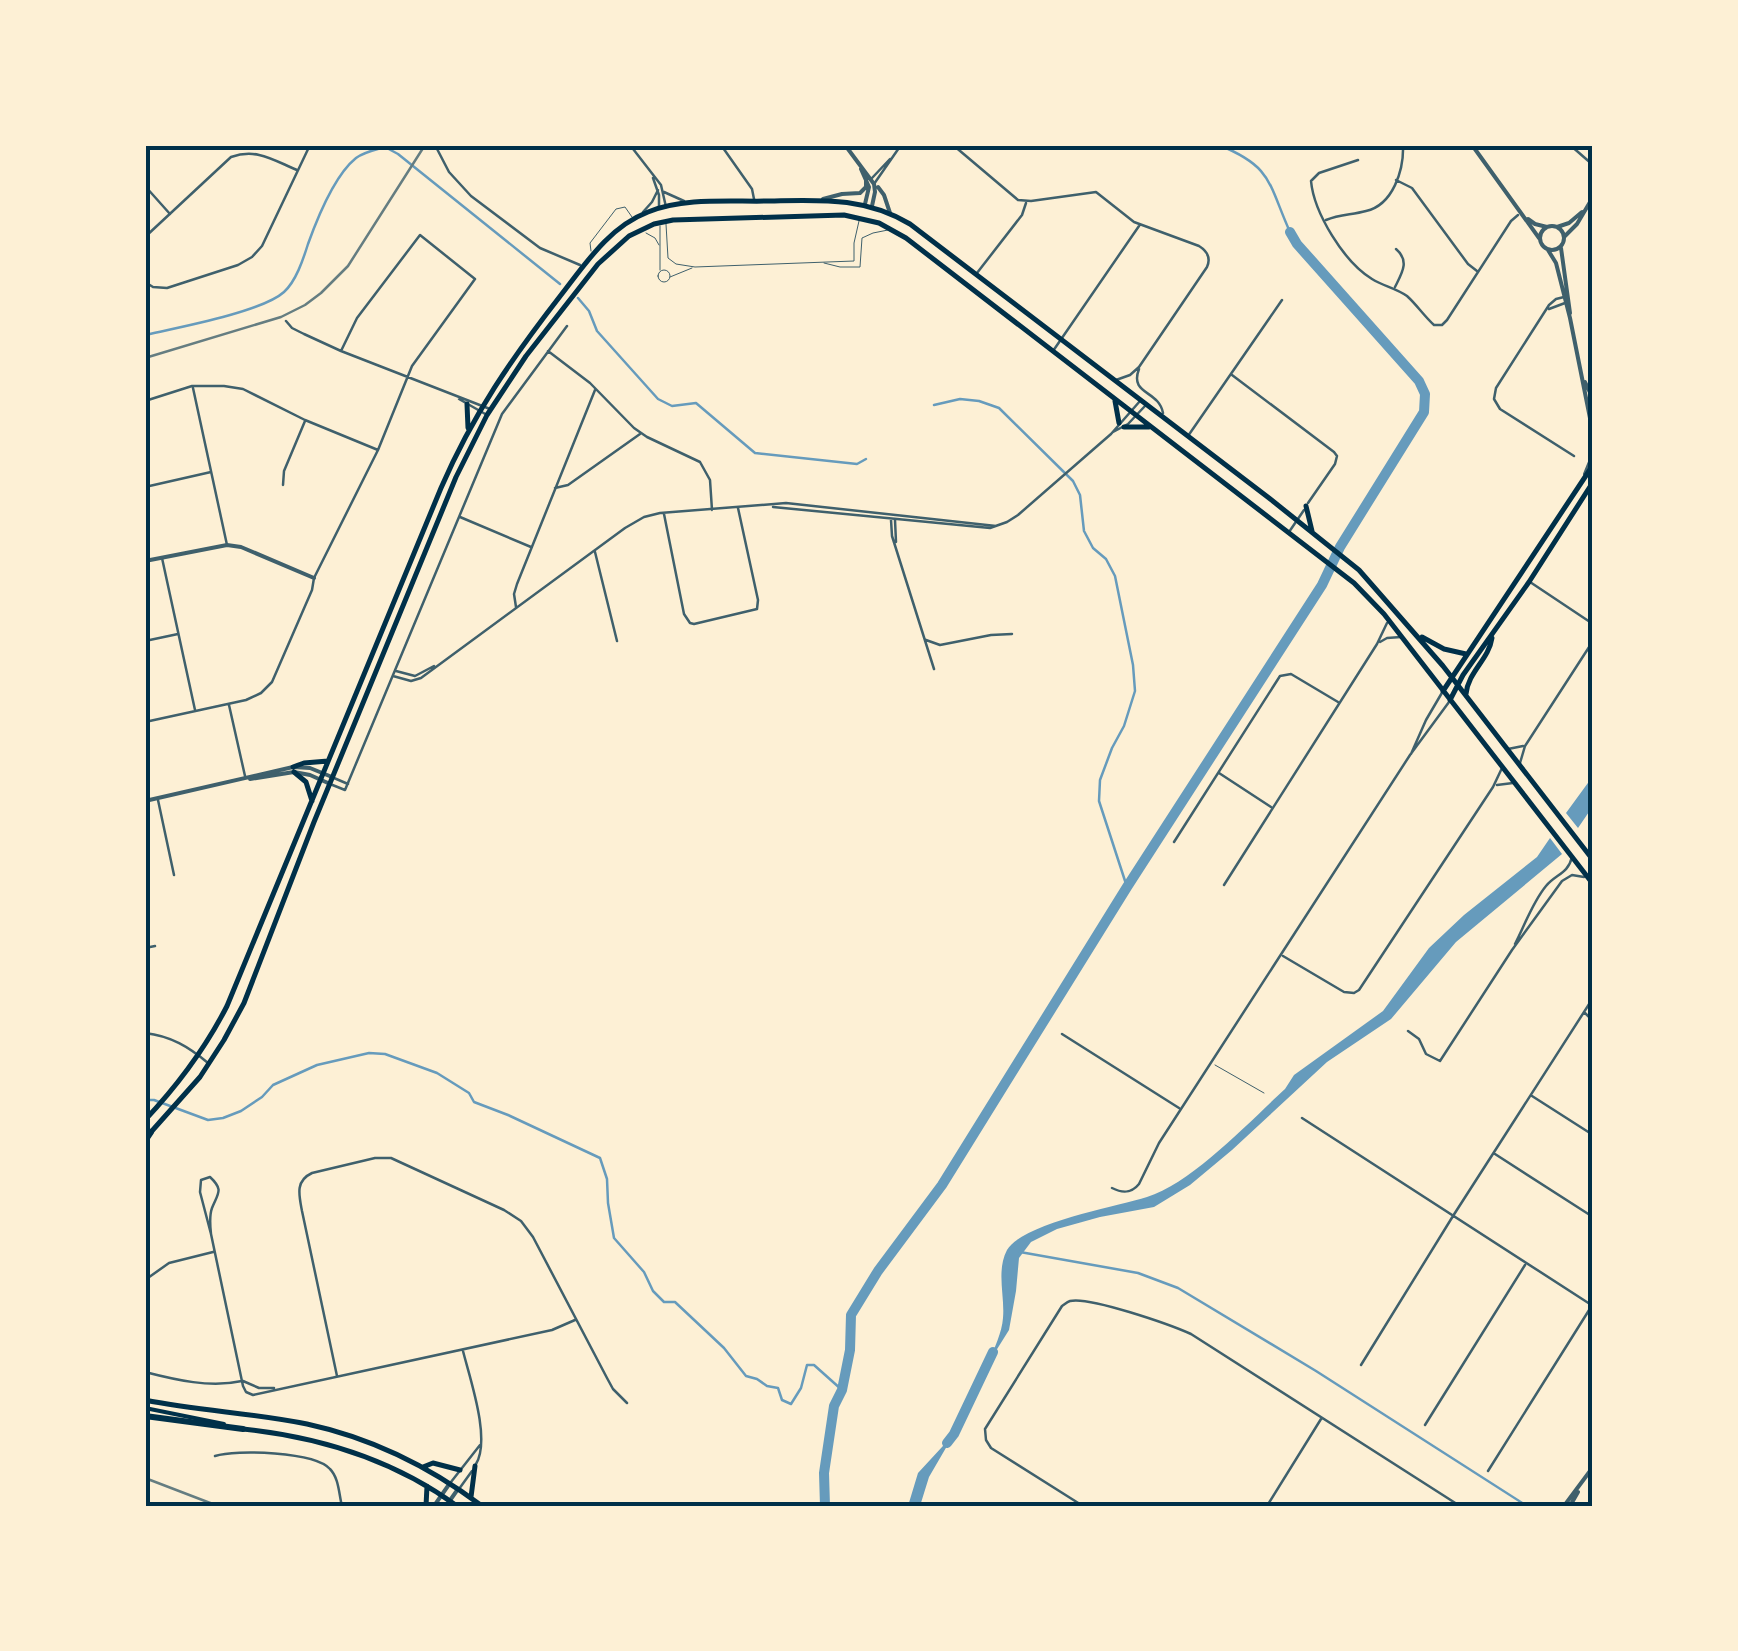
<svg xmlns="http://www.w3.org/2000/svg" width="1738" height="1651" viewBox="0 0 1738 1651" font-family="'Sofia Sans Condensed',sans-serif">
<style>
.water{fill:#669bbc}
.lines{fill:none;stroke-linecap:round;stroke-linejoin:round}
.stream{stroke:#669bbc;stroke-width:2.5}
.river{stroke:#669bbc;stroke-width:10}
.service{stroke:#3f606c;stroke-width:1}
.minor{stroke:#3f606c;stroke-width:2.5}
.tertiary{stroke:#3f606c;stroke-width:4}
.secondary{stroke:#003049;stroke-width:4}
.primary{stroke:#003049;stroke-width:5}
.trunk{stroke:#003049;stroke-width:5}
.motorway{stroke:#003049;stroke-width:6}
.rail{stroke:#657d81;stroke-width:2.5}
.neatline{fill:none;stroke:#003049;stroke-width:4}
</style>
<rect width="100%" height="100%" fill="#fdf0d5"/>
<path class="water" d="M 1593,776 L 1593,806 L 1578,828 L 1566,813 Z
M 1550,838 L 1562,854 L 1456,942 L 1391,1019 L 1327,1062 L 1232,1150 L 1190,1185 L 1154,1207 L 1100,1217 L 1057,1229 L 1031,1242 L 1019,1258 L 1016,1291 L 1009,1330 L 989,1362 C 994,1348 1002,1333 1003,1318 C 1005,1296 996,1271 1007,1250 C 1023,1223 1115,1207 1147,1197 C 1192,1183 1249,1122 1285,1089 L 1294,1075 L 1383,1011 L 1429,948 L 1464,915 L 1537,857 Z
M 954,1434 L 929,1477 L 920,1506 L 908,1506 L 918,1473 Z"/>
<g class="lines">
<path class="stream" d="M 1219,145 C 1273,167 1268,183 1290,232
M 578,298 L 589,311 L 597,331 L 658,399 L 672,406 L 696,403 L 755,453 L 857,464 L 866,459
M 145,335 C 176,328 262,312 284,292 C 296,281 303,260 308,244 C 317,219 335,175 356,158 C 364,152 375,150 385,147 L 398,154 L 560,284
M 934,405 L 960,399 L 979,401 L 999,408 L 1073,481 L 1080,495 L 1084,531 L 1093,548 L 1106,559 L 1115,576 L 1133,665 L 1135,691 L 1124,726 L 1112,748 L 1100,780 L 1099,801 L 1127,887
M 145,1100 L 154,1100 L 208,1120 L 223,1118 L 241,1111 L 262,1097 L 273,1085 L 317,1065 L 369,1053 L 385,1054 L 437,1073 L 469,1093 L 474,1102 L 508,1115 L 600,1158 L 607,1179 L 608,1203 L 614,1238 L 644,1272 L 653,1291 L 664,1302 L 675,1302 L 724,1348 L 746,1376 L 757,1379 L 767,1386 L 778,1388 L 782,1400 L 791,1404 L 801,1388 L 807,1365 L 814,1365 L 842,1390
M 1020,1252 L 1138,1273 L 1178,1288 L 1316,1371 L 1527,1506"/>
<path class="river" d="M 947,1443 L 954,1434 L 993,1352
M 825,1506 L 824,1473 L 834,1406 L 842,1390 L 850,1350 L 851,1315 L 878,1271 L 942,1185 L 1127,887 L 1322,585 L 1340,547 L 1424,412 L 1425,394 L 1419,381 L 1297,244 L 1290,232"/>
<path class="service" d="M 666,224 L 668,258 L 676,264 L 695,267 L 854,261 L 854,243 L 859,221
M 660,226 L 660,270
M 646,233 L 655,238 L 659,245
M 591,251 L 590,243 L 616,209 L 625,207 L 632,217
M 824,263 L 840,267 L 860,267 L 862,238 L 873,233 L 888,230
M658 276a6 6 0 1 1 12 0a6 6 0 1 1-12 0Z
M 670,277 L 692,268
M 1215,1065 L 1264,1093"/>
<path class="minor" d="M 435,145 L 449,172 L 471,196 L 540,248 L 580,265
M 630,145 L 661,185 L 666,207
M 721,145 L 752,189 L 754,199
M 953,145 L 1018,200 L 1031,201 L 1096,192 L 1134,222 L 1199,246 C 1207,251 1211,258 1207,267 L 1139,367 L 1130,375 L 1116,380
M 1570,145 L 1593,165
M 1358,160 L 1319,173 L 1311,181 C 1314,213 1344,262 1372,279 C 1383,286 1396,288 1407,296 C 1417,305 1424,316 1434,325 L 1442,325 L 1447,320 L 1511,221 L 1518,215
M 653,178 L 659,195 L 659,208
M 872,178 L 890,159
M 1396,180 L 1412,188 L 1468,264 L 1477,271
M 874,184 L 901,145
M 145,186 L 170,214
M 664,192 L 684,201
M 643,212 L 652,202 L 658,190
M 1326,220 C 1340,214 1352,215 1366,211 C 1393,205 1404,170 1403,145
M 145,237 L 231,157 C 257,148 273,160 297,170
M 977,273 L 1022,215 L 1026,203
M 145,282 L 153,287 L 167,288 L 238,265 L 252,257 L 262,246 L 310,145
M 1395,287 C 1402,273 1410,261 1396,249
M 1564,297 L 1556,299 L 1549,305 L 1496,388 L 1494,399 L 1500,409 L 1574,456
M 1549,309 L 1565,303
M 286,321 L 292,328 L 304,334 L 341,351 L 490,409
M 548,351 L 590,383 L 634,428 L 647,437 L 700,462 L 710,480 L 712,510
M 1053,351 L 1139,226
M 1139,369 C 1129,395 1159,390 1163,413
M 1232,375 L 1334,452 L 1337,456 L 1335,464 L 1308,503
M 193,388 L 227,545
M 459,399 L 487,415
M 145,401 L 192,386 L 224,386 L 243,389 L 305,420 L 378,450
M 1113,432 L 1128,424 L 1145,406
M 1188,436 L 1282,300
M 283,485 L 284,471 L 305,421
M 145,487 L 211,472
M 555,488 L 568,485 L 640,434
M 773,507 L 990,528 L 1007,522 L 1018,515 L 1111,434 L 1140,401
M 664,514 L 684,614 L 690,623 L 694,624 L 757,609 L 758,600 L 738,508
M 460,517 L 531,547
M 891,520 L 892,536 L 934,669
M 895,520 L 896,542
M 1289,532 L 1304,510
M 595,552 L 617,641
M 162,558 L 195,710
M 1530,582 L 1593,624
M 516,607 L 514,594 L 517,584 L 595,390
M 926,640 L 940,645 L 991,635 L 1012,634
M 145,641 L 178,634
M 1380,642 L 1387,638 L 1401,637
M 396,671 L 415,676 L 434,666
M 393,676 L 411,681 L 421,678 L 625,528 L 644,517 L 660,513 L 786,503 L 996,526
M 229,705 L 245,776
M 145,722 L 246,700 L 261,693 L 272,682 L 312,590 L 314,578 L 378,450 L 412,366 L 475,279 L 420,235 L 357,318 L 341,351
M 1508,749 L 1523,746
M 1411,754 L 1426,720 L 1443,691
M 1520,763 L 1525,746 L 1593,641
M 1219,773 L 1271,807
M 334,778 L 348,784
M 330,784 L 345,790 L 502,414 L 567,326
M 1497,785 L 1513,783
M 158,800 L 174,875
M 1174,842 L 1280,676 L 1291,674 L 1338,702
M 1224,885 L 1377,644 L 1387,623
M 1515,944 C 1525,925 1532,903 1546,886 C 1556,874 1568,874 1572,857
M 145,948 L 155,946
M 1283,956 L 1344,992 L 1354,993 L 1359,990 L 1493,787 L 1502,768
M 1584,1012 L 1593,1021
M 1408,1031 L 1419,1039 L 1426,1054 L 1440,1061 L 1512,950 L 1562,881 L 1572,875 L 1584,877
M 145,1033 C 171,1036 189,1047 208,1063
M 1062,1034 L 1179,1108
M 1532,1096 L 1593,1135
M 1302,1118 L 1593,1306
M 1495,1154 L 1593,1217
M 210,1177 C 224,1190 218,1193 212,1208 C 209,1216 210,1225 211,1234 L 200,1192 L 201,1180 Z
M 1112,1188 C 1122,1193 1131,1194 1139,1184 L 1159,1143 L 1410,755 L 1449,702
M 211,1234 L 243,1386 L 246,1392 L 253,1395 L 552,1330 L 575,1320
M 145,1280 L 169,1263 L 213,1252
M 463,1351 C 470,1379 491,1439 476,1464
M 1361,1365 L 1453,1216 L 1593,998
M 145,1372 C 176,1380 210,1388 242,1381
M 337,1376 L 302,1211 C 299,1195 295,1181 312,1173 L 375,1158 L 391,1158 L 504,1210 L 521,1221 L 533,1237 L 607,1378 L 613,1389 L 627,1403
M 243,1381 L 259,1388 L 274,1388
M 1425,1425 L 1525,1265
M 215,1456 C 236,1449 315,1452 330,1469 C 339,1478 339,1495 342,1506
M 1488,1471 L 1591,1307
M 451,1482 L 480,1445
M 459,1489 L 472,1471
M 1083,1506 L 991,1448 L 986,1440 L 985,1429 L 1062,1306 C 1065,1304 1067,1302 1070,1301 C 1089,1296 1171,1325 1191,1334 L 1460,1506
M 1267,1506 L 1321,1419"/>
<path class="tertiary" d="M 845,145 L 874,184 L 875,192 L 872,206
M 1472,145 L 1539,238
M 861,169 L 869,187 L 865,204
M 878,187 L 884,195 L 890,213
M 823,199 L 842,194 L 860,193 L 866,187 L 866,178
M 1528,219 L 1535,224 L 1547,227
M1540 238a12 12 0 1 1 24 0a12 12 0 1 1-24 0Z
M 1557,227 L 1569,223 L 1582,212
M 1564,237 L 1577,224 L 1593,197
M 1561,248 L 1570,313
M 1548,250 L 1556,263 L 1570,318 L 1593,433
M 1585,382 L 1593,399
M 1585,474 L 1592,457 L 1591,430
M 145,561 L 227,545 L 241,547 L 314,578
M 250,779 L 294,772 L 310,775 L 328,783
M 145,801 L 293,767 L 310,768 L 332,777
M 434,1506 L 450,1483
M 446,1506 L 458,1489
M 1564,1506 L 1593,1467
M 1570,1506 L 1578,1492"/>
<path class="secondary" d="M 145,1408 L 224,1424"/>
<path class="primary" d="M 1115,401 L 1119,423
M 467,404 L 468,428
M 1124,427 L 1149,427
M 1306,506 L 1312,531
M 1422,637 L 1444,649 L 1466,654
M 1443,691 L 1593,465
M 1466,694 C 1468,672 1489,659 1492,638
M 1450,700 L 1463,675 L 1529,582 L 1593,482
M 293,767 L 304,763 L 328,761
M 294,772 L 306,782 L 312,801
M 145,1120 C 178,1085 205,1049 227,1006 L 441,488 C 473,414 512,358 561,295 C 586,263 609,227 648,212 C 685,197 731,202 770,201 C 822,200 864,197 910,224 L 1269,498 L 1359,570 L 1443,666 L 1593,860
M 151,1132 L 200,1077 L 224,1040 L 244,1003 L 314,822 L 456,477 L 487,415 L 526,356 L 598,264 L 629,236 L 654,224 L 673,220 L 844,215 L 879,223 L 906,238 L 1354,583 L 1384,614 L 1593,884"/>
<path class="trunk" d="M 145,1400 C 199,1411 254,1413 307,1424 C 372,1438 430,1467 482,1506
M 243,1429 C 320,1437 394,1460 457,1506
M 423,1467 L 433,1463 L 460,1470
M 471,1497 L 475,1466
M 426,1506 L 427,1486"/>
<path class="motorway" d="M 145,1141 L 151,1132
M 145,1416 L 243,1429"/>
<path class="rail" d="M 145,358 L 281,317 L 305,305 L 321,293 L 348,266 L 425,145
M 145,1478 L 218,1506"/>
</g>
<rect width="1738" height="1651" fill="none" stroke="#fdf0d5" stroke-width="295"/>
<rect x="148" y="148" width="1442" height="1356" class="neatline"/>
</svg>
